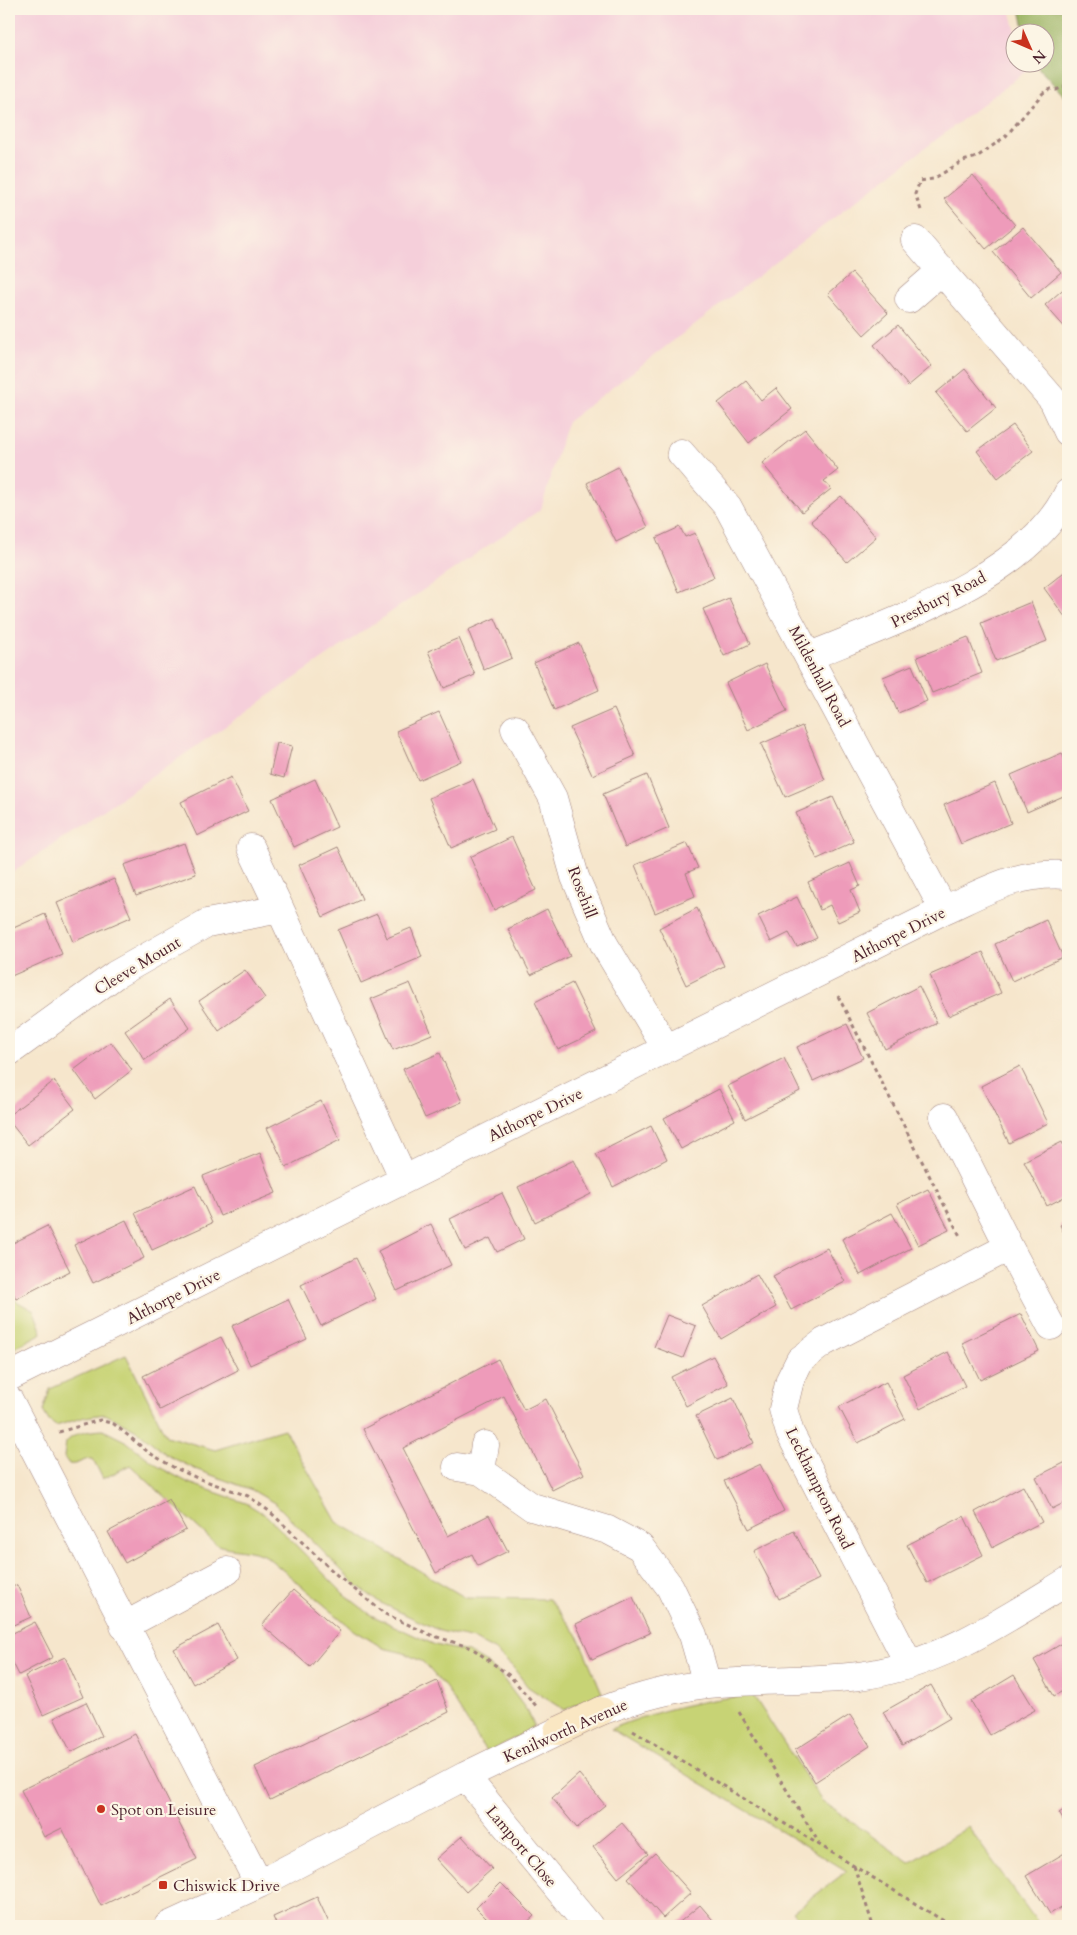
<svg xmlns="http://www.w3.org/2000/svg" width="1077" height="1935" viewBox="0 0 1077 1935" font-family="Cardo,serif">
<style>
.built{fill:#f5cfda}
.green{fill:#c7d374;stroke:#887950}
.forest{fill:#9db566;stroke:#746a48}
.building{fill:#ee9bba}
.lines{fill:none;stroke-linecap:round;stroke-linejoin:round}
.street-casing{stroke:#a0827c;stroke-width:29}
.secondary-casing{stroke:#a0827c;stroke-width:29}
.path{stroke:#a0827c;stroke-width:3;stroke-dasharray:4 4;stroke-linecap:butt}
.street{stroke:#fff;stroke-width:28}
.secondary{stroke:#fae7c3;stroke-width:28}
.poi-dot{fill:#c8321e;stroke:#fcf5e5;stroke-width:2}
.labels{text-anchor:middle;stroke-width:4.5;stroke-linejoin:round;paint-order:stroke}
.street-label{font-size:16px;fill:#4a1f2b;stroke:#fcf5e5}
.poi-label{font-size:16px;fill:#4a1f2b;stroke:#fcf5e5;text-anchor:start}
</style>
<rect width="100%" height="100%" fill="#fcf5e5"/>
<filter id="ink" filterUnits="userSpaceOnUse"><feTurbulence type="fractalNoise" baseFrequency=".02" numOctaves="2"/><feDisplacementMap in="SourceGraphic" scale="10" xChannelSelector="R" yChannelSelector="G"/><feConvolveMatrix kernelMatrix="1 2 1 2 8 2 1 2 1" color-interpolation-filters="sRGB"/></filter>
<filter id="wash" filterUnits="userSpaceOnUse"><feTurbulence type="fractalNoise" baseFrequency=".0096" numOctaves="4" result="noise"/><feDisplacementMap in="SourceGraphic" scale="20" xChannelSelector="R" yChannelSelector="G"/><feGaussianBlur stdDeviation="1.12" result="paint"/><feColorMatrix in="noise" values="0 0 0 0 0 0 0 0 0 0 0 0 0 0 0 0 0 1.4 0 .05"/><feComposite in="paint" operator="in"/></filter>
<g filter="url(#wash)">
<rect width="100%" height="100%" fill="#f6e6cc"/>
<path class="built" d="M 9,9 L 1010,9 L 1016,32 L 1014,62 L 1024,63 L 1026,71 L 567,422 L 541,509 L 9,875 Z"/>
<path class="green" d="M 9,1297 L 34,1311 L 42,1333 L 9,1351 Z
M 126,1355 L 166,1436 L 215,1450 L 284,1429 L 337,1522 L 466,1598 L 549,1599 L 577,1634 L 602,1693 L 564,1710 L 528,1687 L 512,1666 L 494,1650 L 473,1639 L 440,1631 L 379,1602 L 355,1584 L 276,1504 L 252,1490 L 195,1469 L 167,1455 L 135,1429 L 105,1414 L 85,1417 L 56,1426 L 49,1421 L 43,1411 L 50,1389 Z
M 103,1430 L 127,1442 L 159,1467 L 189,1483 L 246,1503 L 267,1516 L 345,1595 L 371,1615 L 435,1645 L 468,1652 L 485,1662 L 501,1676 L 525,1708 L 534,1725 L 531,1729 L 487,1753 L 446,1688 L 423,1662 L 404,1653 L 383,1648 L 354,1630 L 266,1556 C 250,1549 234,1550 217,1545 L 130,1465 L 103,1479 L 93,1459 C 84,1458 77,1466 69,1464 L 64,1457 L 66,1442 C 76,1432 89,1431 103,1430 Z
M 753,1695 L 821,1800 L 910,1863 L 968,1827 L 1040,1926 L 803,1926 L 793,1912 L 847,1871 L 611,1729 C 657,1710 704,1699 753,1695 Z"/>
<path class="forest" d="M 1020,9 L 1068,9 L 1068,100 L 1034,63 L 1044,62 L 1044,32 L 1025,32 Z"/>
<g id="blocks">
<path class="building" d="M 973,175 L 1015,225 L 986,249 L 944,199 Z
M 1023,227 L 1061,272 L 1031,298 L 993,252 Z
M 852,273 L 888,313 L 864,335 L 828,294 Z
M 1068,285 L 1068,331 L 1045,305 Z
M 898,325 L 932,366 L 908,386 L 874,345 Z
M 965,369 L 996,408 L 967,431 L 936,393 Z
M 746,381 L 761,400 L 776,388 L 792,409 L 749,443 L 718,403 Z
M 1013,425 L 1033,451 L 998,478 L 977,451 Z
M 805,429 L 838,470 L 824,481 L 831,489 L 802,512 L 762,463 Z
M 618,467 L 648,527 L 616,542 L 587,483 Z
M 841,496 L 876,537 L 847,562 L 811,521 Z
M 680,527 L 685,537 L 695,533 L 714,577 L 679,592 L 656,538 Z
M 1068,569 L 1068,621 L 1044,588 Z
M 729,598 L 750,644 L 724,656 L 703,609 Z
M 1031,602 L 1047,641 L 996,661 L 981,623 Z
M 495,618 L 512,658 L 484,670 L 468,630 Z
M 968,637 L 982,673 L 932,693 L 917,657 Z
M 459,638 L 475,675 L 444,688 L 428,651 Z
M 579,643 L 599,690 L 554,710 L 534,663 Z
M 765,664 L 787,711 L 748,730 L 726,683 Z
M 912,665 L 927,701 L 898,713 L 883,677 Z
M 614,709 L 635,756 L 592,775 L 570,728 Z
M 439,712 L 461,761 L 418,780 L 396,731 Z
M 802,726 L 825,780 L 785,797 L 761,744 Z
M 277,743 L 292,746 L 284,778 L 270,774 Z
M 1062,753 L 1068,768 L 1068,794 L 1027,812 L 1011,775 Z
M 647,775 L 669,828 L 625,847 L 603,794 Z
M 231,777 L 248,811 L 197,836 L 181,802 Z
M 315,779 L 337,827 L 294,847 L 272,799 Z
M 473,779 L 495,829 L 451,848 L 429,798 Z
M 995,783 L 1011,823 L 961,844 L 944,805 Z
M 833,797 L 854,842 L 817,859 L 796,813 Z
M 512,837 L 536,890 L 494,910 L 470,857 Z
M 184,843 L 196,874 L 136,896 L 124,865 Z
M 687,843 L 698,868 L 686,873 L 695,896 L 655,913 L 635,865 Z
M 338,847 L 362,899 L 323,917 L 299,865 Z
M 850,863 L 860,886 L 851,890 L 860,912 L 838,922 L 830,905 L 820,910 L 808,882 Z
M 114,879 L 131,917 L 73,942 L 57,903 Z
M 797,897 L 817,938 L 797,947 L 789,933 L 771,942 L 758,916 Z
M 697,908 L 724,966 L 686,985 L 659,928 Z
M 547,909 L 570,956 L 531,975 L 508,929 Z
M 45,914 L 62,954 L 9,977 L 9,930 Z
M 377,914 L 387,938 L 411,928 L 422,957 L 361,983 L 338,930 Z
M 1046,920 L 1063,957 L 1012,981 L 995,944 Z
M 983,952 L 1001,993 L 948,1016 L 930,975 Z
M 245,970 L 265,998 L 219,1031 L 199,1001 Z
M 410,983 L 432,1034 L 393,1050 L 371,999 Z
M 572,983 L 596,1032 L 558,1050 L 535,1002 Z
M 919,986 L 937,1023 L 885,1049 L 867,1013 Z
M 170,999 L 190,1028 L 145,1060 L 125,1031 Z
M 847,1024 L 863,1058 L 813,1081 L 797,1047 Z
M 111,1042 L 132,1070 L 95,1099 L 74,1070 Z
M 440,1053 L 462,1102 L 425,1118 L 403,1069 Z
M 784,1058 L 800,1091 L 745,1119 L 728,1086 Z
M 1020,1066 L 1048,1123 L 1009,1143 L 981,1086 Z
M 54,1081 L 75,1109 L 28,1145 L 9,1121 L 9,1115 Z
M 719,1089 L 735,1120 L 681,1149 L 664,1118 Z
M 321,1101 L 340,1140 L 286,1167 L 267,1128 Z
M 651,1126 L 667,1159 L 613,1187 L 596,1154 Z
M 1062,1142 L 1068,1155 L 1068,1195 L 1047,1206 L 1024,1161 Z
M 260,1153 L 276,1193 L 220,1216 L 203,1176 Z
M 574,1160 L 591,1194 L 535,1222 L 518,1187 Z
M 195,1186 L 212,1223 L 152,1250 L 135,1213 Z
M 928,1189 L 949,1230 L 918,1245 L 897,1204 Z
M 502,1193 L 524,1239 L 497,1252 L 490,1238 L 465,1250 L 450,1219 Z
M 892,1213 L 911,1248 L 860,1275 L 842,1239 Z
M 126,1220 L 144,1258 L 93,1283 L 74,1245 Z
M 1068,1222 L 1068,1241 L 1060,1225 Z
M 431,1224 L 451,1265 L 397,1291 L 378,1251 Z
M 47,1226 L 70,1271 L 16,1299 L 9,1284 L 9,1245 Z
M 827,1248 L 845,1282 L 791,1310 L 773,1276 Z
M 356,1258 L 376,1299 L 321,1326 L 301,1285 Z
M 757,1274 L 776,1307 L 721,1339 L 702,1306 Z
M 288,1299 L 307,1339 L 250,1365 L 232,1326 Z
M 1021,1314 L 1039,1351 L 980,1380 L 962,1343 Z
M 667,1315 L 696,1326 L 683,1358 L 654,1347 Z
M 221,1337 L 238,1370 L 160,1410 L 143,1376 Z
M 948,1352 L 965,1386 L 920,1409 L 903,1375 Z
M 713,1356 L 728,1384 L 686,1406 L 671,1377 Z
M 498,1359 L 524,1410 L 546,1399 L 584,1474 L 552,1490 L 504,1396 L 403,1448 L 448,1536 L 489,1515 L 508,1551 L 478,1566 L 472,1554 L 436,1573 L 363,1429 Z
M 886,1382 L 905,1419 L 858,1443 L 839,1407 Z
M 733,1398 L 754,1443 L 717,1460 L 696,1416 Z
M 1068,1461 L 1068,1501 L 1052,1509 L 1036,1477 Z
M 760,1464 L 784,1511 L 749,1529 L 724,1481 Z
M 1023,1486 L 1042,1522 L 993,1547 L 975,1512 Z
M 169,1499 L 186,1530 L 125,1563 L 108,1532 Z
M 964,1516 L 983,1555 L 927,1583 L 907,1545 Z
M 794,1531 L 819,1579 L 779,1599 L 754,1551 Z
M 17,1585 L 31,1617 L 9,1627 L 9,1588 Z
M 293,1590 L 340,1631 L 310,1667 L 262,1625 Z
M 633,1597 L 650,1633 L 592,1659 L 576,1624 Z
M 35,1622 L 53,1657 L 19,1675 L 9,1655 L 9,1635 Z
M 218,1625 L 237,1660 L 193,1684 L 174,1649 Z
M 1068,1640 L 1068,1688 L 1054,1696 L 1034,1660 Z
M 65,1657 L 83,1697 L 43,1715 L 25,1676 Z
M 1014,1675 L 1035,1710 L 990,1735 L 971,1701 Z
M 437,1681 L 449,1712 L 270,1800 L 255,1767 Z
M 931,1685 L 950,1718 L 902,1746 L 883,1712 Z
M 86,1702 L 102,1736 L 71,1752 L 54,1718 Z
M 850,1715 L 870,1746 L 815,1782 L 795,1750 Z
M 135,1734 L 197,1859 L 101,1906 L 62,1828 L 44,1837 L 21,1790 Z
M 579,1774 L 605,1805 L 577,1828 L 552,1798 Z
M 1068,1807 L 1068,1828 L 1059,1813 Z
M 622,1823 L 648,1854 L 618,1878 L 593,1847 Z
M 462,1836 L 492,1869 L 466,1892 L 436,1859 Z
M 1068,1851 L 1068,1903 L 1050,1914 L 1026,1876 Z
M 655,1853 L 691,1893 L 663,1918 L 628,1878 Z
M 501,1883 L 534,1916 L 523,1926 L 494,1926 L 476,1908 Z
M 317,1897 L 330,1925 L 277,1926 L 273,1917 Z
M 700,1905 L 718,1926 L 675,1926 Z"/>
</g>
</g>
<g filter="url(#ink)">
<use href="#blocks" fill-opacity="0" stroke="#a0827c" stroke-width="1"/>
<g class="lines">
<g class="street-casing">
<path id="street" d="M 915,240 L 1053,400 L 1068,432
M 909,299 L 942,270
M 681,453 L 728,507 L 944,910
M 810,656 C 890,623 1029,576 1068,493
M 515,729 L 553,798 L 575,877 L 604,944 L 666,1048
M 251,848 L 280,909
M 9,1052 L 115,975 L 207,923 L 280,909 L 404,1179
M 944,1117 L 1009,1247 L 1051,1326
M 9,1377 L 944,910 C 988,890 1018,871 1068,875
M 9,1400 L 259,1884
M 457,1467 L 481,1471 L 532,1507 L 608,1530 L 640,1547 L 670,1587 L 693,1635 L 707,1684
M 481,1471 L 485,1445
M 124,1626 L 227,1571
M 909,1664 L 790,1433 L 783,1409 L 790,1380 L 800,1360 L 824,1342 L 1009,1247
M 601,1711 C 636,1698 671,1688 707,1684 C 758,1679 809,1682 859,1676 C 937,1666 1003,1621 1068,1581
M 465,1776 L 589,1926
M 168,1926 L 259,1884 L 465,1776 L 558,1731"/>
</g>
<g class="secondary-casing">
<path id="secondary" d="M 558,1731 L 601,1711"/>
</g>
<path class="path" d="M 921,210 L 915,194 L 920,181 L 933,179 L 963,161 L 977,157 L 1006,136 L 1043,93 L 1051,89 L 1056,90 L 1068,85
M 838,996 L 961,1238
M 59,1432 L 100,1420 L 114,1424 L 148,1452 L 173,1467 L 197,1478 L 248,1496 L 269,1511 L 338,1576 L 385,1614 L 431,1635 L 472,1648 L 510,1676 L 538,1708
M 739,1712 L 819,1843
M 633,1731 L 952,1926
M 854,1866 L 873,1926"/>
<use href="#street" class="street"/>
<use href="#secondary" class="secondary"/>
</g>
</g>
<g class="poi-dot">
<circle cx="101" cy="1809" r="5"/>
<rect x="158" y="1880" width="10" height="10" rx="2.5"/>
</g>
<g class="labels">
<g class="street-label">
<text transform="translate(938 599) rotate(-27)" y="6">Prestbury Road</text>
<text transform="translate(820 676) rotate(62)" y="6">Mildenhall Road</text>
<text transform="translate(583 892) rotate(69)" y="6">Rosehill</text>
<text transform="translate(898 934) rotate(-27)" y="6">Althorpe Drive</text>
<text transform="translate(137 965) rotate(-31)" y="6">Cleeve Mount</text>
<text transform="translate(535 1114) rotate(-26)" y="6">Althorpe Drive</text>
<text transform="translate(173 1296) rotate(-27)" y="6">Althorpe Drive</text>
<text transform="translate(820 1488) rotate(64)" y="6">Leckhampton Road</text>
<text transform="translate(565 1730) rotate(-24)" y="6">Kenilworth Avenue</text>
<text transform="translate(522 1846) rotate(50)" y="6">Lamport Close</text>
</g>
<g class="poi-label">
<text x="111" y="1815">Spot on Leisure</text>
<text x="173" y="1891">Chiswick Drive</text>
</g>
</g>
<rect width="1077" height="1935" fill="none" stroke="#fcf5e5" stroke-width="30"/>
<g transform="translate(1030 48) rotate(135)"><circle r="24" fill="#fcf5e5" stroke="#b59f9b"/>
<path d="M0-4L9 19L0 12L-9 19Z" fill="#c8321e"/>
<text y="-8" font-size="14" font-weight="bold" text-anchor="middle" fill="#4a1f2b">N</text>
</g>
</svg>
